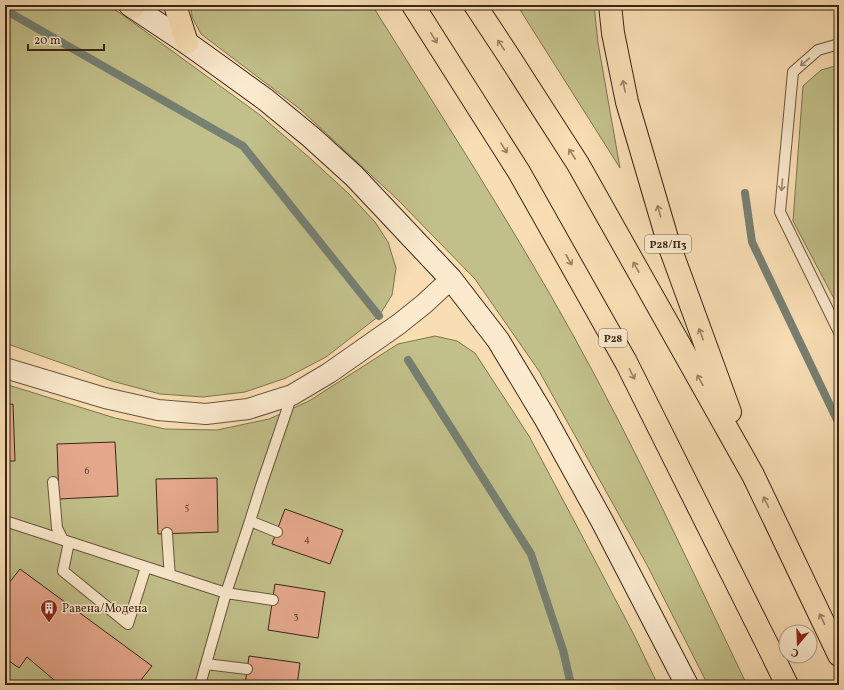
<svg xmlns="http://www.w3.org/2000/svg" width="844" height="690" viewBox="0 0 844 690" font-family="Vollkorn,serif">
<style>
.green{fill:#c2c08a;stroke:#7e744f}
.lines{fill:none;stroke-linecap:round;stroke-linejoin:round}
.stream{stroke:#768073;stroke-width:8}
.building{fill:#e5a78c;stroke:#392714}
.lane-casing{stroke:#69553c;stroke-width:12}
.street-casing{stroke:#69553c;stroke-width:22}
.secondary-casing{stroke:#392714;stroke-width:24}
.highway-casing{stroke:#392714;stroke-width:24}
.lane{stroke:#fbeace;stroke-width:10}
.street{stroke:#fbeace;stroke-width:20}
.secondary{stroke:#fbeace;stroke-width:22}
.highway{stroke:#f9deb4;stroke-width:22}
.oneway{stroke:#998264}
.oneway2{stroke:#9a8871}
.labels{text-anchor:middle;stroke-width:3;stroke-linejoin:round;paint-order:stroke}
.number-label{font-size:10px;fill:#644732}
.shield{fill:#fbeace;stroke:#73624c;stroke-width:1}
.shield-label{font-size:11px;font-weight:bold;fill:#392714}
.poi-label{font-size:12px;fill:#392714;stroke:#fbeace;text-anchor:start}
</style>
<rect width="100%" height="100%" fill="#f9deb4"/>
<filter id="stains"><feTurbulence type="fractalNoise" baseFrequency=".005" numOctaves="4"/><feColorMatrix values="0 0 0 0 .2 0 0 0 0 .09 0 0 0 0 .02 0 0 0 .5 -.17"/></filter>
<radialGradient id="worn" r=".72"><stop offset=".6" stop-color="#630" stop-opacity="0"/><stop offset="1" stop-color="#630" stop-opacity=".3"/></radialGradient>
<path class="green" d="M 5,5 L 106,5 L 120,13 L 260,115 L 312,160 L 348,193 L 375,222 L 388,242 L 396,268 L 392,295 L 379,316 L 326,357 L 286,378 L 245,392 L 203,397 L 160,394 L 112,381 L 5,343 Z
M 191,5 L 372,5 C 440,114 511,223 573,335 C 636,449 691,568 747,685 L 708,685 L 647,565 L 539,371 L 475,279 L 398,200 L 300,109 L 201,34 L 192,17 Z
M 517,5 L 594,5 L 598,43 L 620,168 Z
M 839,65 L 839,308 L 793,221 L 803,86 L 821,70 Z
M 435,336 L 457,341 L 475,353 L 529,436 L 580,532 L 634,635 L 658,685 L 5,685 L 5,384 L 115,418 L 165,429 L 217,430 L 269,419 L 309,401 L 398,344 Z"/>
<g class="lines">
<path class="stream" d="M 5,10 L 243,146 L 379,316
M 745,193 L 752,242 L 839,424
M 408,360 L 531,554 L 563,650 L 571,685"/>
</g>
<path class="building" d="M 13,404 L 15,461 L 5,461 L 5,405 Z
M 115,442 L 118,496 L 59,499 L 57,444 Z
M 217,478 L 218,532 L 158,534 L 156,479 Z
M 285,509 L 343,530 L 330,564 L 272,544 Z
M 20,569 L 152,666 L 137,685 L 60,685 L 27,657 L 19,668 L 5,658 L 5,588 Z
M 275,584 L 325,592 L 318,638 L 268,630 Z
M 249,656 L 300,663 L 297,685 L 245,685 Z"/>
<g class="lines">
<g class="lane-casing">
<path id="lane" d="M 839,44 L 818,50 L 793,72 L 780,212 L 839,332
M 53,482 L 57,528 L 63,540
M 5,521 L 226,593 L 200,685
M 250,521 L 262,483 L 292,395
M 167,533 L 169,564 L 170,575
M 69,542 L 63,571 L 128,624 L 146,567
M 273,600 L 226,593 L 250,521 L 277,532
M 206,664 L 247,669"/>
</g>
<g class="street-casing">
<path id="street" d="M 5,368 L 105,398 L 158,410 L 206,414 L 248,409 L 292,395 L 329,373 L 399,324 L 424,304 L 451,279"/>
</g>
<g class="secondary-casing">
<path id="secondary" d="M 130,5 L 187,43 L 226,71 L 266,100 L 311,137 L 354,176 L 451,279 L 498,340 L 545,418 L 602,521 L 687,685"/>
</g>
<g class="highway-casing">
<path id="highway" d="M 175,5 L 187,43
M 413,5 L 519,172 L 626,362 L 771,652 L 787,685
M 475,5 L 508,55 L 578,164 L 753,475 L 839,655
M 610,5 L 613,33 L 627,102 L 669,245 L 730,412
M 133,7 L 134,5"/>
</g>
<use href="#lane" class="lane"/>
<use href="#street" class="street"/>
<use href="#secondary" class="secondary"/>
<use href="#highway" class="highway"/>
</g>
<defs><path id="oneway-shaft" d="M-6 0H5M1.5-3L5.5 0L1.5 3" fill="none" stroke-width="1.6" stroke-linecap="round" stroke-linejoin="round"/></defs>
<g class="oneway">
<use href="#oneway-shaft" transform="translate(434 38) rotate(58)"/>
<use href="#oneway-shaft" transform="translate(501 45) rotate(-124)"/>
<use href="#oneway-shaft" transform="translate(624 86) rotate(-101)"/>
<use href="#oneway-shaft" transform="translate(504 148) rotate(58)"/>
<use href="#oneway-shaft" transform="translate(572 154) rotate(-123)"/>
<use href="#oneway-shaft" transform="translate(659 211) rotate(-106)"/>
<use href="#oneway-shaft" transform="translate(569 260) rotate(61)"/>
<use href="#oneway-shaft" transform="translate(636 267) rotate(-119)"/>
<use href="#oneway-shaft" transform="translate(701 334) rotate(-110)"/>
<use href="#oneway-shaft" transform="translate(632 374) rotate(63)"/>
<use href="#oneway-shaft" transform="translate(700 380) rotate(-119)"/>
<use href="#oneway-shaft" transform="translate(766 502) rotate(-116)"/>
<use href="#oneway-shaft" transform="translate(822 619) rotate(-116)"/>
</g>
<g class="oneway2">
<use href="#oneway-shaft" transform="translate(805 62) rotate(140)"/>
<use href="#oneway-shaft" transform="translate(782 185) rotate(95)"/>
</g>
<defs>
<g id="building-pin" transform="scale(0.9)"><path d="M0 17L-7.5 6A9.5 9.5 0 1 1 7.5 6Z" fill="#8f2418" stroke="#fbeace"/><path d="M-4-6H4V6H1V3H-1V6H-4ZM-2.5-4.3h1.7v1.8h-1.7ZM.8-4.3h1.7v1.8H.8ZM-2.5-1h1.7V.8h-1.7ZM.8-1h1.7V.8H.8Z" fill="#fff"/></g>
</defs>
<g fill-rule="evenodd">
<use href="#building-pin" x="49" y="608"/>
</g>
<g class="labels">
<g class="number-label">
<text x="87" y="474">6</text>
<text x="187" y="510">5</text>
<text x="307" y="542">4</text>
<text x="296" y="619">3</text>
</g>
<g class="shield">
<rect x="645" y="235" width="46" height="18" rx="3"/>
<rect x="599" y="329" width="28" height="18" rx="3"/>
</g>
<g class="shield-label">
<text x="668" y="248">Р28/П3</text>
<text x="613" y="342">Р28</text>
</g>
<g class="poi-label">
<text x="62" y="612">Равена/Модена</text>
</g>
</g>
<rect width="844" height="690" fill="none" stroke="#f9deb4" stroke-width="20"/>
<rect x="6" y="6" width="832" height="678" fill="none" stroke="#392714" stroke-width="2"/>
<rect x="10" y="10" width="824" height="670" fill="none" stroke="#392714"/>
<g transform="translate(798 644) rotate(199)"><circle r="19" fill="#fbeace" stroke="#ad9c84"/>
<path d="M0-3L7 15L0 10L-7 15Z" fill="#8f2418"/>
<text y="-6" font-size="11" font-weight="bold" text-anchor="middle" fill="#392714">С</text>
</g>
<path d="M28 44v6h76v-6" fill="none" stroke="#392714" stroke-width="2"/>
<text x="34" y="44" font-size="12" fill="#392714" stroke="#fbeace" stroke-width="3" paint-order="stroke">20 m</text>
<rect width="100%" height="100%" filter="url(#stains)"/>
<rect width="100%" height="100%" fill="url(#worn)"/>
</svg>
